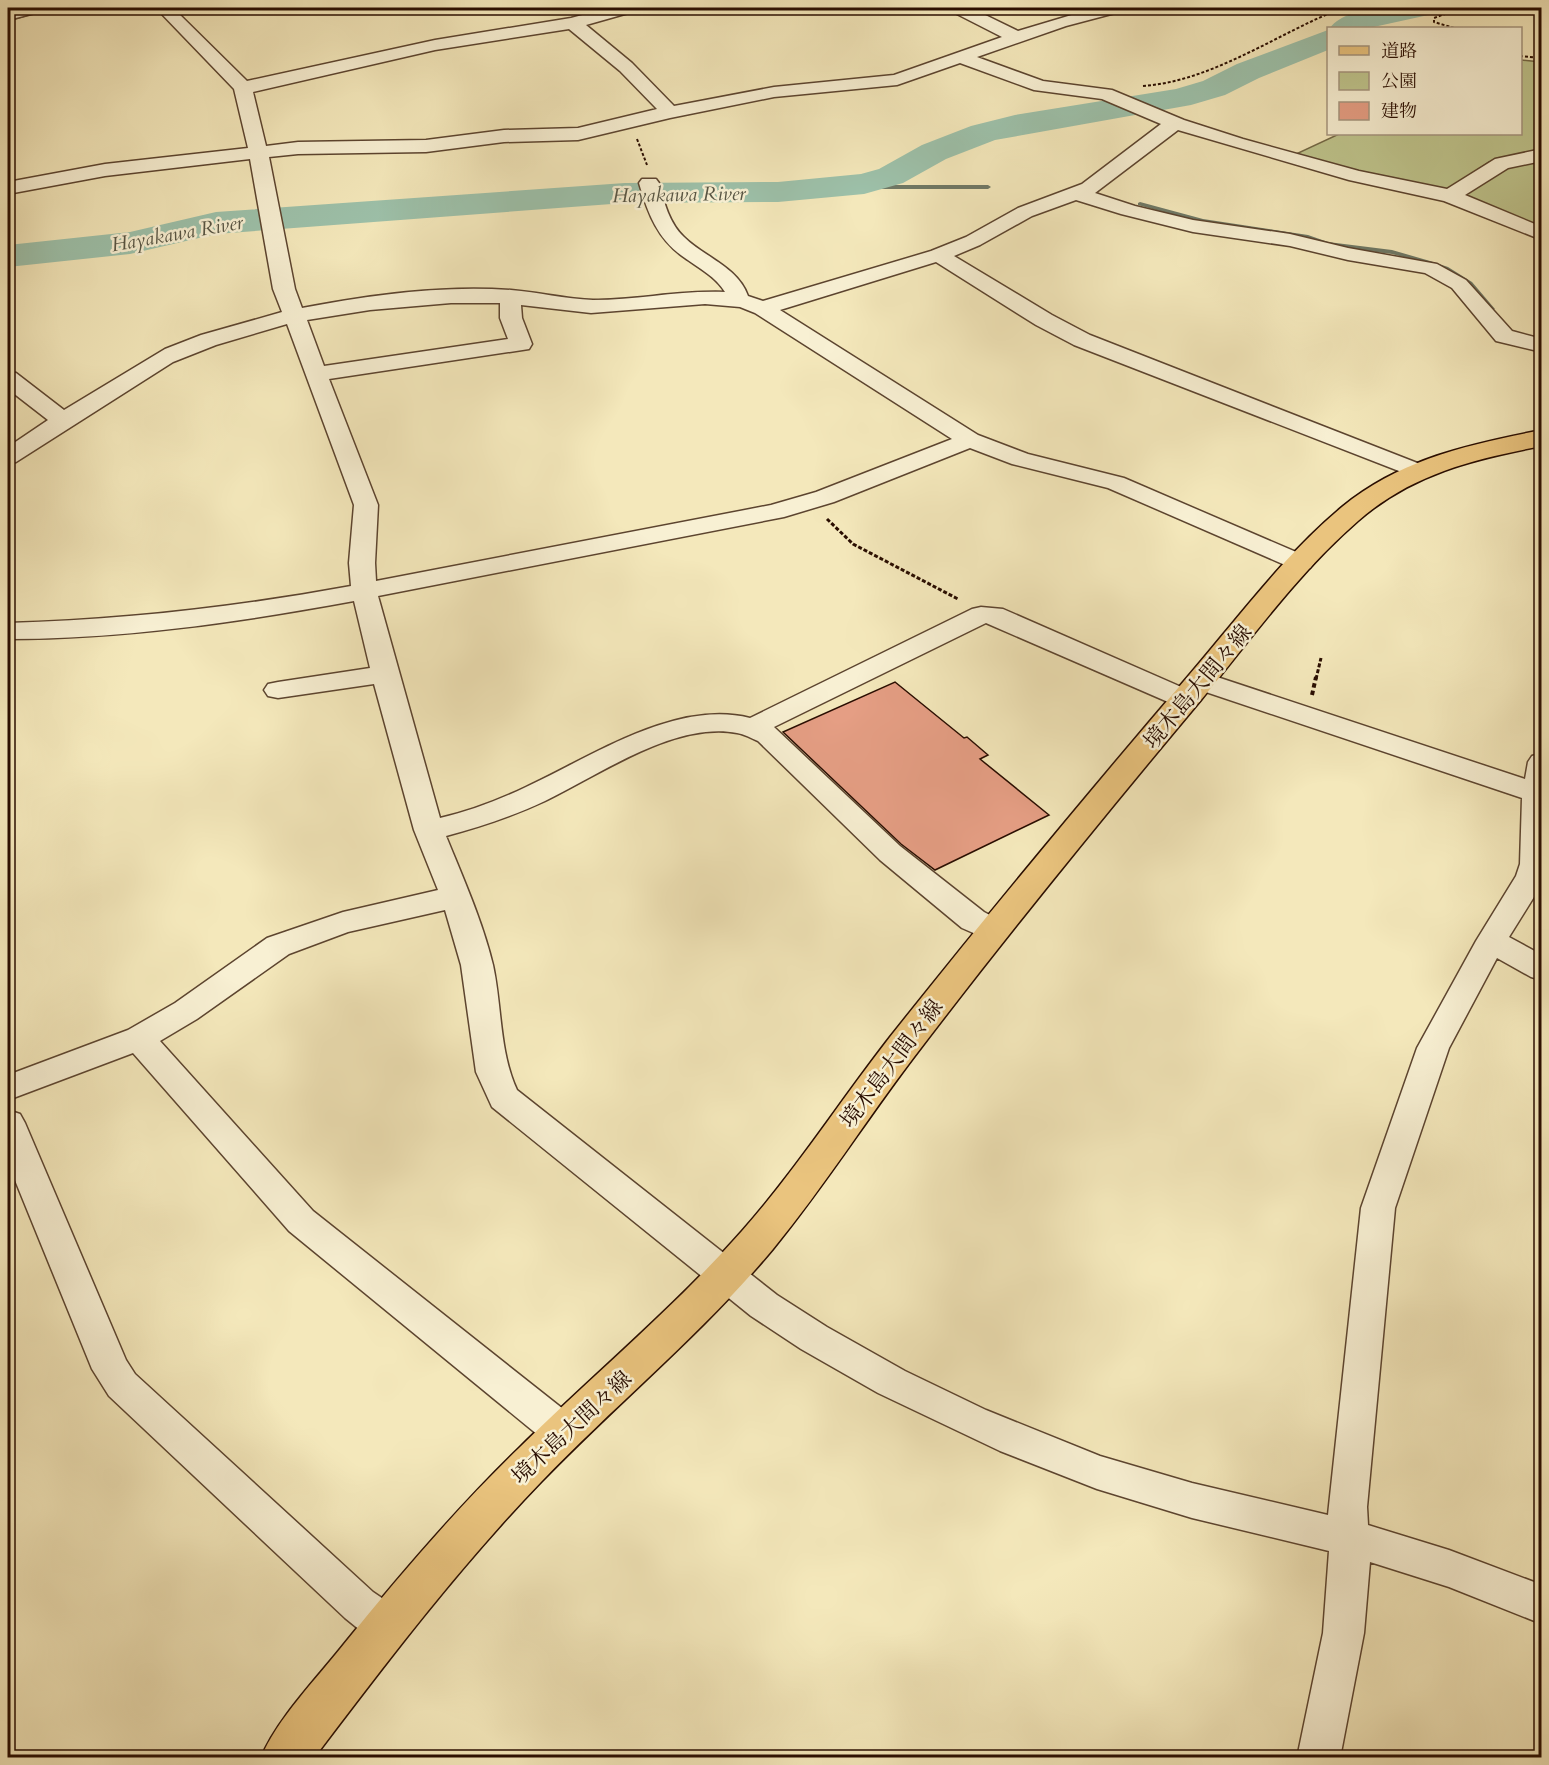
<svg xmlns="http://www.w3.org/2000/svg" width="1549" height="1765" viewBox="0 0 1549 1765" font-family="Cardo,'Noto Serif JP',serif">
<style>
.green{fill:#bfc58d;stroke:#746946;stroke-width:1.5}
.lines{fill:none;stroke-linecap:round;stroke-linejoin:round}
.stream{fill:#6f7966;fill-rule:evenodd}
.river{fill:#9dc1aa;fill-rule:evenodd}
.building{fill:#e59e84;stroke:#290d00;stroke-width:1.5}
.minor-casing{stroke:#5c442f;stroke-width:3}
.major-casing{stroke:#290d00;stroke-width:3}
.path-far2{stroke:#290d00;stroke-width:2;stroke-dasharray:3 2;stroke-linecap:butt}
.path-far1{stroke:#290d00;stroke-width:3;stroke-dasharray:4 2;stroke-linecap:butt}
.path{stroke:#290d00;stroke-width:4;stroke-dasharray:4.5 3;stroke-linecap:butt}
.minor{fill:#f8f0d3;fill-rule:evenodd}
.major{fill:#eac47e;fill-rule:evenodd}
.labels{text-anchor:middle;stroke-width:5;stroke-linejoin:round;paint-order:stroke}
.far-water-label{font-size:20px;font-style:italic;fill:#575544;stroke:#f8f0d3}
.street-label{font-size:22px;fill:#290d00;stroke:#f8f0d3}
</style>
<rect width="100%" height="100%" fill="#f4e8bb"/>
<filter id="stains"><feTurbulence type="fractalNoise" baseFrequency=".00333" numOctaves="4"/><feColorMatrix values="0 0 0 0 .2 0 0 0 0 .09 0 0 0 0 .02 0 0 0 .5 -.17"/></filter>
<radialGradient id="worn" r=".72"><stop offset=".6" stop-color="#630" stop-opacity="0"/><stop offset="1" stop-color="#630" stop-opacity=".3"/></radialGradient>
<path class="green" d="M 1521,60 L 1541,62 L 1541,149 L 1489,162 L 1446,191 L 1404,184 L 1296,154 L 1339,134 L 1520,134 Z
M 1541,160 L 1541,228 L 1464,195 L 1505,166 Z"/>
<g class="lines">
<path class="stream" d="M 48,8 L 55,8 L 8,22 L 8,20 Z
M 864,182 L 879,185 L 988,185 L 991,187 L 988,189 L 879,189 L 862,185 L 861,184 Z
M 1140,202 L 1203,219 L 1308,235 L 1328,242 L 1392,250 L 1430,261 L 1448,267 L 1472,282 L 1495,309 L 1490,310 L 1468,284 L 1444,269 L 1426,263 L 1392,254 L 1327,246 L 1307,239 L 1203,223 L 1138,205 L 1138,203 Z"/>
<path class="river" d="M 1378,8 L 1438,8 L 1433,14 L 1369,28 L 1330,28 C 1340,14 1362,11 1378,8 Z
M 1328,30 L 1328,50 L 1259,78 L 1225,95 L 1191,105 L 995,140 L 946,159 L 903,183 L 864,194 L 778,202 L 625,203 L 216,234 L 130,254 L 8,267 L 8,245 L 130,232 L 216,212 L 625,183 L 778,182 L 861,174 L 879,169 L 922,145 L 971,126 L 1015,115 L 1176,89 L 1203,81 L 1237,64 Z"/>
</g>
<path class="building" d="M 895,682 L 964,738 L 967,737 L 988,755 L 980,759 L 1049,815 L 935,870 L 901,844 L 783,732 Z"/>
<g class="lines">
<g class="minor-casing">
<path id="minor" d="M 16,8 L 41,8 L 39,12 L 8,20 L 8,10 Z
M 156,8 L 173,8 L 247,81 L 435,40 L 571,18 L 609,8 L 634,8 L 632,12 L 586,25 L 632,63 L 674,106 L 774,87 L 894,75 L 1002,37 L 953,12 L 951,8 L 971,8 L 1018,31 L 1095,8 L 1121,8 L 1119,12 L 1066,26 L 977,57 L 1043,81 L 1112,90 L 1184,120 L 1243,139 L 1359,171 L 1447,189 L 1495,159 L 1542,149 L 1542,161 L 1508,168 L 1465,195 L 1542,227 L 1542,240 L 1444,201 L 1349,180 L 1178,130 L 1095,193 L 1135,206 L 1193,220 L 1290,234 L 1348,248 L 1437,264 L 1466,280 L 1512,331 L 1542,339 L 1542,352 L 1496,341 L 1452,288 L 1425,273 L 1348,260 L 1290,246 L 1193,232 L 1121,214 L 1076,200 L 1032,216 L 980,245 L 954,256 L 1052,315 L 1090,335 L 1425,466 L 1429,471 L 1425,476 L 1417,478 L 1074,345 L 1036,325 L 936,262 L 780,310 L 978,435 L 1028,454 L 1124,478 L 1310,558 L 1314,563 L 1310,568 L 1301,571 L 1292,568 L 1108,488 L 1012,464 L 970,448 L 834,502 L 784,517 L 378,596 L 440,818 C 470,811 499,800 526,787 C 591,757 676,699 750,718 L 972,609 L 981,607 L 1003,609 L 1195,693 L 1199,699 L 1195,705 L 1185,707 L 1175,705 L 986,623 L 774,727 L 900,846 L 984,912 L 1005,923 L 1009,931 L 1005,939 L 994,942 L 962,928 L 880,860 L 758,741 C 751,738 744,734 737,733 C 675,721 599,775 545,801 C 513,816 480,827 446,836 C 463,878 482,920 493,965 C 502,1006 499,1051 517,1090 L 777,1295 L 827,1327 L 905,1371 L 986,1410 L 1100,1456 L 1192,1483 L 1328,1515 L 1361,1208 L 1417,1048 L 1476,941 L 1516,876 L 1520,864 L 1522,798 L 1191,687 L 1188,681 L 1191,675 L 1201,673 L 1211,675 L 1525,779 L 1528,762 L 1532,756 L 1542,753 L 1542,884 L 1509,937 L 1542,955 L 1542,980 L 1531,977 L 1497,958 L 1449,1048 L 1395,1208 L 1367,1507 L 1368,1525 L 1449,1550 L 1542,1585 L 1542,1624 L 1449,1587 L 1370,1562 L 1364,1633 L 1340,1758 L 1297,1758 L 1323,1633 L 1329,1551 L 1192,1518 L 1097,1489 L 1000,1451 L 878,1393 L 801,1349 L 751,1316 L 492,1107 L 476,1072 L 461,965 L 445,910 L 348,932 L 289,954 L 197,1019 L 160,1041 L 313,1211 L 577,1420 L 582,1432 L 577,1444 L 563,1449 L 549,1444 L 289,1231 L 133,1053 L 8,1100 L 8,1075 L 128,1030 L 175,1003 L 267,938 L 343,912 L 438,890 L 414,830 L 374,684 L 278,698 L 268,696 L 264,690 L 268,684 L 278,682 L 370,668 L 354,601 C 240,622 123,639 8,639 L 8,623 C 123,620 237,607 351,586 L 349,563 L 354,505 L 287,324 L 216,345 L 173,362 L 16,462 L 8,464 L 8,447 L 48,420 L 8,389 L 8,371 L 16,373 L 64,410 L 165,349 L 201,335 L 282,312 L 273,289 L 250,159 L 105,176 L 8,194 L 8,182 L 105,164 L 248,148 L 234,89 ZM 569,29 L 620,71 L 657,109 L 578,128 L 504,130 L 426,140 L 298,142 L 266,146 L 253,92 L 435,50 ZM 960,63 L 1034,90 L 1102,99 L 1161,124 L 1082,184 L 1018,208 L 966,237 L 931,251 L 763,301 L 748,296 C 738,267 704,257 684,237 C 669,223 664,202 659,183 L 656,179 L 642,179 L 639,183 C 648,214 658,240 685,258 C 699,268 716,277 725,292 C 681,290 637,300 593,300 C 565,299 538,292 511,290 C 442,285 370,295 302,308 L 295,289 L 269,157 L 298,154 L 426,152 L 504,142 L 578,140 L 670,118 L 774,97 L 897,85 ZM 451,303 L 500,303 L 500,318 L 508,339 L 324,366 L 307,320 L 370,310 ZM 705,304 L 740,307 L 755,313 L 952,439 L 816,492 L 771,505 L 376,581 L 375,563 L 378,505 L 329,379 L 529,349 L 532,344 L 522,318 L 521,305 L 591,313 Z
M 8,1110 L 20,1114 L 25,1123 L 126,1360 L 135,1374 L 373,1592 L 401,1611 L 407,1625 L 401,1639 L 386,1644 L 371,1639 L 345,1618 L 109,1396 L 92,1369 L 8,1163 Z"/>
</g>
<g class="major-casing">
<path id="major" d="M 1542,430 L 1542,446 C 1474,459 1411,474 1358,521 C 1298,573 1251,639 1201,700 C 1103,817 1007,935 914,1057 C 866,1120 824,1187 773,1249 C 703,1333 617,1403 541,1482 C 458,1568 386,1663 314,1758 L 261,1758 C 276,1720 318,1677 344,1644 C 399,1576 456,1509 519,1448 C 593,1375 673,1309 742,1231 C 796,1170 840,1101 890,1037 C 986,916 1084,798 1184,681 C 1235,622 1282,557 1342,507 C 1400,459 1470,444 1542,430 Z"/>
</g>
<path class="path-far2" d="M 1532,8 L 1542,11
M 1454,28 L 1434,22 L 1434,18 L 1461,8
M 1520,56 L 1542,58
M 1143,86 C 1213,81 1278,33 1342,8
M 637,139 L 647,165"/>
<path class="path-far1" d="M 827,519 L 853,544 L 958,599
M 1316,679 L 1321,658"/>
<path class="path" d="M 1312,695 L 1316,677"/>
<use href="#minor" class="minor"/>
<use href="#major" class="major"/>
</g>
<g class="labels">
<g class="far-water-label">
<text transform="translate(679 194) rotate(-1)" y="7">Hayakawa River</text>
<text transform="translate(177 233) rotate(-10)" y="7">Hayakawa River</text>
</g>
<g class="street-label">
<text transform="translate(1197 686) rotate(-50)" y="8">境木島大間々線</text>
<text transform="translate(891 1063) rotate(-53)" y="8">境木島大間々線</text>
<text transform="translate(571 1427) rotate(-43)" y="8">境木島大間々線</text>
</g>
</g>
<rect width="1549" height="1765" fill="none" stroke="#f4e8bb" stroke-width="30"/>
<rect x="9" y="9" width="1531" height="1747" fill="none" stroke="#290d00" stroke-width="3"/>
<rect x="15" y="15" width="1519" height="1735" fill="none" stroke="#290d00" stroke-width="1.5"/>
<rect x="1327" y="27" width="195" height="108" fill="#f8f0d3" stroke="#a5957f" stroke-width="1.5"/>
<rect x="1339" y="46" width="30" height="9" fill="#eac47e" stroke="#a5957f" stroke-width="1.5"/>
<text x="1381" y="57" font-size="18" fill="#290d00">道路</text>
<rect x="1339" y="72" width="30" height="18" fill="#bfc58d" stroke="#a5957f" stroke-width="1.5"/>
<text x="1381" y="87" font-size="18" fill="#290d00">公園</text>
<rect x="1339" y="102" width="30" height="18" fill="#e59e84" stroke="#a5957f" stroke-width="1.5"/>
<text x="1381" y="117" font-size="18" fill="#290d00">建物</text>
<rect width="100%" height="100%" filter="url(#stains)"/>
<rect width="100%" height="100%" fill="url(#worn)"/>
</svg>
